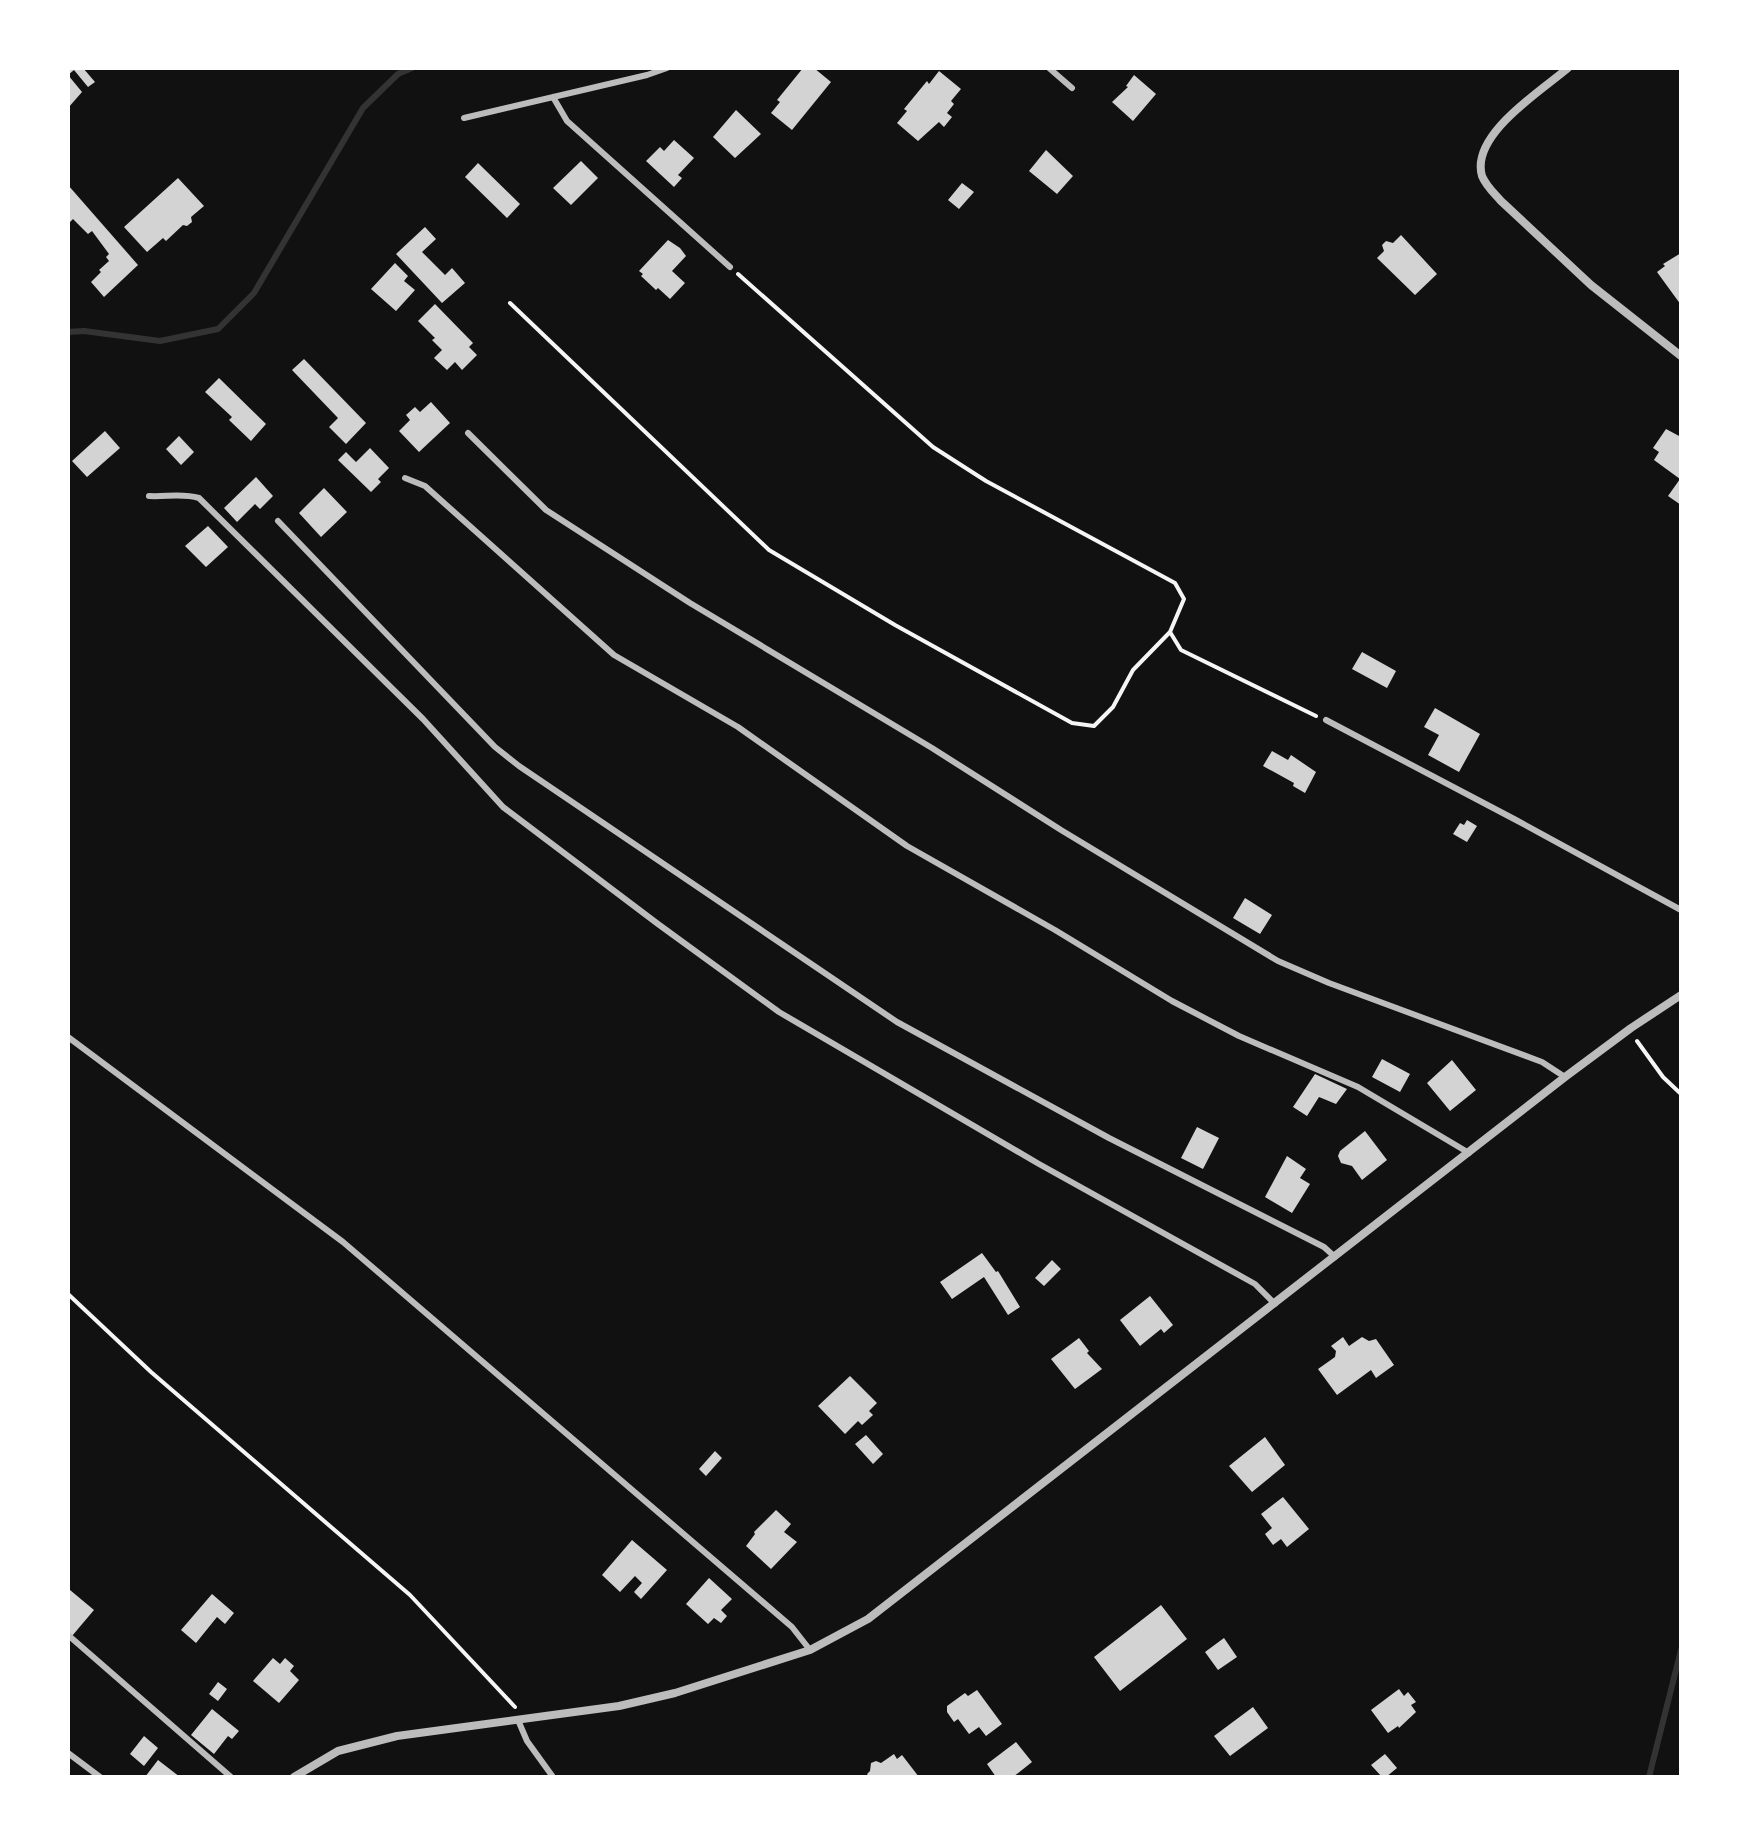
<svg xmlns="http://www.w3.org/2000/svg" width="1749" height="1845" viewBox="0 0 1749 1845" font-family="'Sofia Sans Condensed',sans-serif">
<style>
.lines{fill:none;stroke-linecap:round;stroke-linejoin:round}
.stream{stroke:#333;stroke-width:6}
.building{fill:#d3d3d3}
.path{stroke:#f5f5f5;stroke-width:4}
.service{stroke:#bcbcbc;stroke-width:6}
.minor{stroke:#bcbcbc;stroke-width:8}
</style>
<rect width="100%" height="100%" fill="#111"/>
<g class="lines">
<path class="stream" d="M 68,332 L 84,331 L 160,341 L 218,329 L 254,293 L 363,108 L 398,74 L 412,68
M 1649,1777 L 1681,1650"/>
</g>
<path class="building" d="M 68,68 L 83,68 L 95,82 L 88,87 L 74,70 L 68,75 L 82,92 L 68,108 Z
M 803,68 L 814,68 L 831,82 L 792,130 L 771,113 L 780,102 L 777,100 Z
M 939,71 L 961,89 L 951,101 L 954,104 L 947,113 L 952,117 L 944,127 L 939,122 L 918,141 L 897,123 L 907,111 L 904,109 L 927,81 L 929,84 Z
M 1134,75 L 1156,94 L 1133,121 L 1112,102 L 1128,87 L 1126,86 Z
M 736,110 L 761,134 L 735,158 L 713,137 Z
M 674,140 L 694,158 L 678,175 L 682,178 L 674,187 L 646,161 L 660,147 L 664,151 Z
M 1046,150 L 1073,176 L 1057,194 L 1029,171 Z
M 581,161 L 598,178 L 571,205 L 553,188 Z
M 478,163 L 520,204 L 507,218 L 465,177 Z
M 178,178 L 204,206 L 191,217 L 192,222 L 187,226 L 183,225 L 166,241 L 163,238 L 147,252 L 124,227 Z
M 962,183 L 974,192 L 959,209 L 948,200 Z
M 68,185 L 138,265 L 104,297 L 91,282 L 101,272 L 99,270 L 109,261 L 106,257 L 109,254 L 92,231 L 88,234 L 73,219 L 68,224 Z
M 425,227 L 436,239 L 422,252 L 445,275 L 452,268 L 465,283 L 442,303 L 396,254 Z
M 1401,235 L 1437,274 L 1415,295 L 1377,258 L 1384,251 L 1382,245 L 1386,241 L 1393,243 Z
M 668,240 L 680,248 L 686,256 L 672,271 L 685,283 L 670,299 L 658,288 L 656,290 L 641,276 L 643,274 L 639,271 Z
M 1681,253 L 1681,305 L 1657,272 L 1665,266 L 1663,264 Z
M 395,263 L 408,276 L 404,281 L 415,290 L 396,311 L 371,289 Z
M 435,304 L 473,343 L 469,347 L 477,355 L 462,370 L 455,362 L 447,370 L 434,358 L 442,350 L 432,340 L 435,338 L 418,321 Z
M 304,359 L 366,423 L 346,444 L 329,427 L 338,418 L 292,370 Z
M 219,378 L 266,424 L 251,441 L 229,420 L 232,417 L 205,392 Z
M 431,402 L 450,423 L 419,452 L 399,431 L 410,420 L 406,415 L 415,407 L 420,412 Z
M 1666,429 L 1681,437 L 1681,505 L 1668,496 L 1680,479 L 1654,460 L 1659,452 L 1653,448 Z
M 105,431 L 120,448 L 87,477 L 72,461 Z
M 179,436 L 194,452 L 181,465 L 166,449 Z
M 370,448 L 389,468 L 378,479 L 381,482 L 371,492 L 338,460 L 346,452 L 356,462 Z
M 256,477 L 273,496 L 260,509 L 255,504 L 237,522 L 224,508 Z
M 324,488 L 347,512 L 321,537 L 299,513 Z
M 208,526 L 228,547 L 206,567 L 185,546 Z
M 1362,652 L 1396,671 L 1387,688 L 1352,669 Z
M 1435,708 L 1480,734 L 1459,772 L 1428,755 L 1439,735 L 1424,727 Z
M 1272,751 L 1288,760 L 1291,755 L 1316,772 L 1305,793 L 1293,786 L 1294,783 L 1263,766 Z
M 1467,820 L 1477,826 L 1467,842 L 1453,834 L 1460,823 L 1464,825 Z
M 1245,898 L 1272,915 L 1260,934 L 1233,918 Z
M 1382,1059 L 1410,1074 L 1400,1092 L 1372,1077 Z
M 1452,1060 L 1476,1090 L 1450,1111 L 1427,1083 Z
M 1315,1074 L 1347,1089 L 1336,1104 L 1319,1097 L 1307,1116 L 1293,1107 Z
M 1197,1127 L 1219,1138 L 1203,1169 L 1181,1158 Z
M 1365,1131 L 1387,1160 L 1362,1180 L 1352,1166 L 1341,1163 L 1338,1156 L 1340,1151 Z
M 1287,1156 L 1306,1169 L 1300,1178 L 1310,1184 L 1292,1213 L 1265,1197 Z
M 982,1253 L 996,1272 L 998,1271 L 1020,1307 L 1008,1315 L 984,1277 L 952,1299 L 940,1282 Z
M 1052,1260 L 1061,1269 L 1044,1286 L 1035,1278 Z
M 1150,1296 L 1173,1325 L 1164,1333 L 1161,1329 L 1140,1346 L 1120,1320 Z
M 1343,1337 L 1349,1346 L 1362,1337 L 1369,1341 L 1376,1339 L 1394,1365 L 1376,1378 L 1371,1370 L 1337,1395 L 1318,1369 L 1335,1357 L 1336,1351 L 1331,1346 Z
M 1079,1338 L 1089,1351 L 1087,1353 L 1102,1369 L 1075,1389 L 1051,1359 Z
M 850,1376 L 877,1403 L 869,1411 L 873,1415 L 862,1425 L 858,1421 L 845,1434 L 818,1406 Z
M 866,1435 L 883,1454 L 873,1464 L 855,1444 Z
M 1265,1437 L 1285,1465 L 1252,1492 L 1229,1466 Z
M 715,1451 L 722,1458 L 706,1476 L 699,1469 Z
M 1283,1497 L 1309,1529 L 1287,1547 L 1281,1539 L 1273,1545 L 1265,1534 L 1272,1528 L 1261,1514 Z
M 776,1510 L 791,1524 L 784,1532 L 797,1542 L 771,1569 L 746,1546 L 755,1534 L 754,1532 Z
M 632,1540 L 667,1570 L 641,1599 L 634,1592 L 642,1583 L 635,1576 L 620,1592 L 602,1575 Z
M 709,1578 L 732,1599 L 721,1610 L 727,1616 L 721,1623 L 714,1618 L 708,1624 L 686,1604 Z
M 70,1590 L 94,1610 L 72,1636 L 68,1632 L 68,1592 Z
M 212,1594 L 234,1613 L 225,1624 L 217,1617 L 196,1643 L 181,1630 Z
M 1161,1605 L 1187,1639 L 1120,1691 L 1094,1657 Z
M 1224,1638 L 1237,1657 L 1218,1670 L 1205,1652 Z
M 273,1658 L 280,1664 L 285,1658 L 294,1666 L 290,1671 L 299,1680 L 279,1703 L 253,1681 Z
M 218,1682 L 227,1689 L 218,1701 L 209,1694 Z
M 1399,1689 L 1404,1696 L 1408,1692 L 1416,1702 L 1411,1705 L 1416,1712 L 1399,1728 L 1398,1726 L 1388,1733 L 1371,1710 Z
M 977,1690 L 1002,1724 L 986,1736 L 979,1727 L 969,1734 L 958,1719 L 954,1722 L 947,1712 L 947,1706 L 965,1693 L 968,1696 Z
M 1253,1707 L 1268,1728 L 1230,1756 L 1214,1736 Z
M 212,1709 L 239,1731 L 232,1739 L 228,1736 L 214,1754 L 191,1735 Z
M 144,1736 L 158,1748 L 144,1766 L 130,1754 Z
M 1016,1742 L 1032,1762 L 1013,1777 L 996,1777 L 987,1764 Z
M 894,1754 L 897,1759 L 902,1755 L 919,1777 L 869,1777 L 867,1774 L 870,1771 L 871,1763 L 876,1761 L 881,1763 Z
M 1385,1754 L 1397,1768 L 1386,1777 L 1382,1777 L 1371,1765 Z
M 158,1760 L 180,1777 L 145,1777 Z"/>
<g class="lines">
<path class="path" d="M 738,274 L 933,447 L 986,481 L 1175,583 L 1184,599 L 1170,632 L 1181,650 L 1316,716
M 510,303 L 769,550 L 895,625 L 1072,723 L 1094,726 L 1113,707 L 1133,670 L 1170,632
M 1637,1041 L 1663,1077 L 1681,1094
M 68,1294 L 151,1372 L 410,1595 L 515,1707"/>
<path class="service" d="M 1049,68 L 1072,88
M 553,97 L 567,121 L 730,267
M 464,118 L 647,75 L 667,68
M 468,433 L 546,510 L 690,603 L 932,748 L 1061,830 L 1278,961 L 1329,983 L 1542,1062 L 1565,1077
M 405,478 L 425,486 L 614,655 L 738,727 L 907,846 L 1055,930 L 1172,1001 L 1239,1036 L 1358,1087 L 1469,1153
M 149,496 C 167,497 182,493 199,498 L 423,719 L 503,807 L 658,924 L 779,1012 L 1039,1164 L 1255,1284 L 1275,1304
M 278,521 L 495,747 L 519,766 L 897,1022 L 1109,1138 L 1324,1247 L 1335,1257
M 1326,720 L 1516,820 L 1681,910
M 68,1037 L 343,1242 L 792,1627 L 810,1650
M 68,1635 L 231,1777
M 518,1720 L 527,1741 L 553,1777
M 68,1753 L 100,1777"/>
<path class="minor" d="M 1568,68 C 1541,91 1470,135 1482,176 C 1486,186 1494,193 1501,201 L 1591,285 L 1681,356
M 294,1777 L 338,1751 L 397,1736 L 619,1706 L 675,1693 L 810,1650 L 868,1619 L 1565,1077 L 1631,1028 L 1681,995"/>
</g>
<rect width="1749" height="1845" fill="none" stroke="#ffffff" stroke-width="140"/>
</svg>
